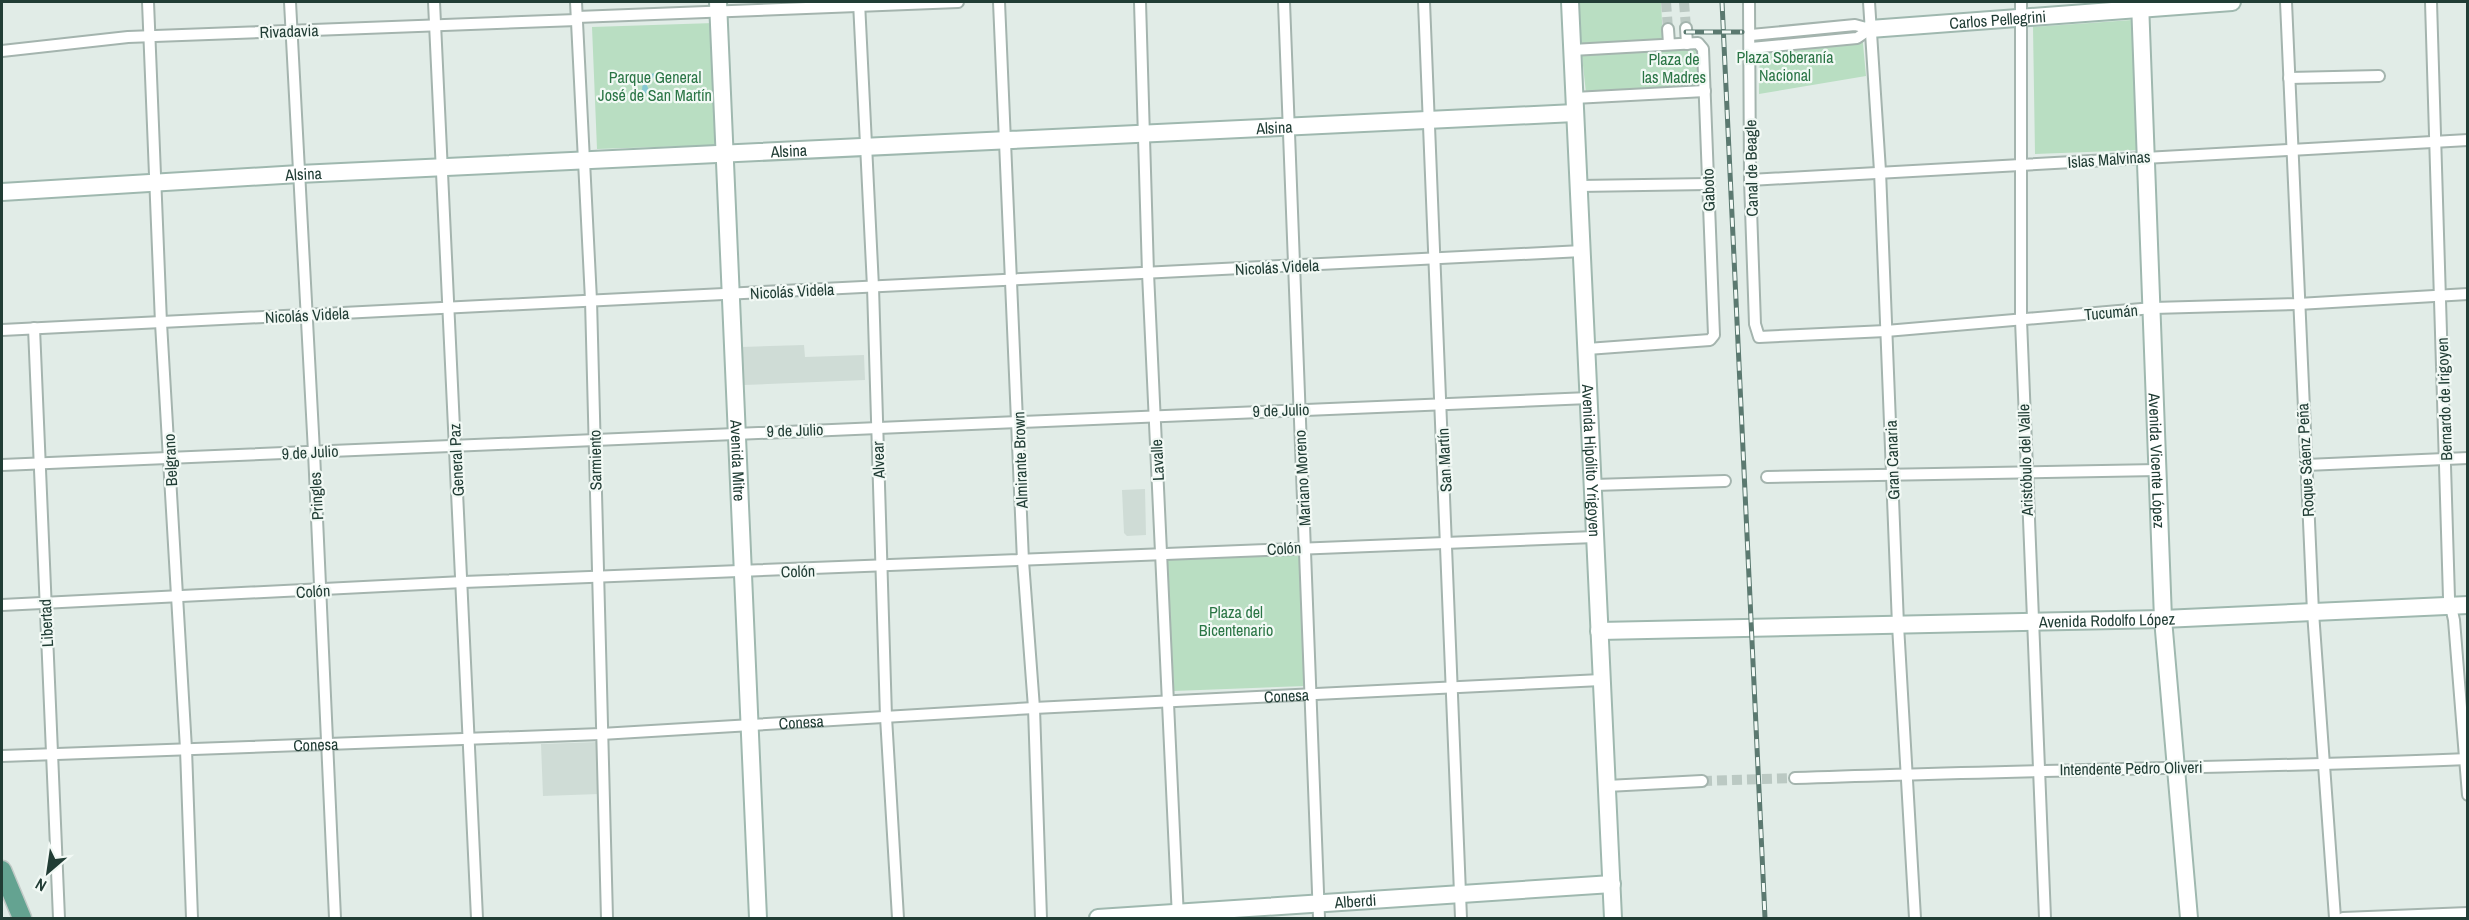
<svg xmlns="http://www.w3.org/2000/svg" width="2469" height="920" viewBox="0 0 2469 920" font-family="'Archivo Narrow',sans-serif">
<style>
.built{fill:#cfdcd6}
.green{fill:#b9dec2}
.water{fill:#87c9d3}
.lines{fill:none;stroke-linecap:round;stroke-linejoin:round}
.street-tunnel{stroke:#bbc9c3;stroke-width:10;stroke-dasharray:10 5;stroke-linecap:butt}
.street-casing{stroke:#a4b4ae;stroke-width:14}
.secondary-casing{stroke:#9fb8af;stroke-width:20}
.primary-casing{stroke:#c1c9c6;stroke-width:21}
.street{stroke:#fff;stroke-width:10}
.secondary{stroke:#fff;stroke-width:16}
.primary{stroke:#64a391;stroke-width:18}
.rail-casing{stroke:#5b7970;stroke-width:5}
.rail{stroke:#f2f9f5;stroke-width:3;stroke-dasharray:9;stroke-linecap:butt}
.labels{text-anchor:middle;stroke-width:4.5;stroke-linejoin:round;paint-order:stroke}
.street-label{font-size:16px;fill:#213d35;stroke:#f2f9f5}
.park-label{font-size:16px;fill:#2a7545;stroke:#f2f9f5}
</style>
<rect width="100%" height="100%" fill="#e1ece7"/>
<path class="built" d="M 804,345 L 805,357 L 864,355 L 865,380 L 744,385 L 742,347 Z
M 1145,489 L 1146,535 L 1127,536 L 1124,533 L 1122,490 Z
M 598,742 L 599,794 L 543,796 L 541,744 Z"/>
<path class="green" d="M 1579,2 L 1661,2 L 1663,41 L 1581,45 Z
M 2132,20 L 2139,150 L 2035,154 L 2033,27 Z
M 714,23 L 719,145 L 597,149 L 592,27 Z
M 1862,33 L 1866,76 L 1759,94 L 1760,46 Z
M 1699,47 L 1703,85 L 1586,93 L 1582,56 Z
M 1299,550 L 1305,686 L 1174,691 L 1167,556 Z"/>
<path class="water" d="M 649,74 L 657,73 L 665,78 L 662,80 L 653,78 L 646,83 L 650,93 L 665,93 L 658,98 L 651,98 L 642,90 L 643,79 Z"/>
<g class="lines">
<path class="street-tunnel" d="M 1666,2 L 1668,29
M 1684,2 L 1686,28
M 1702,781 L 1795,778"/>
<g class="street-casing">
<g id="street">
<path d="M 148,2 L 161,323 L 186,749 L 192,918"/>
<path d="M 290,2 L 314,452 L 335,918"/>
<path d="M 434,2 L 477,918"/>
<path d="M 576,2 L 591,300 L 607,918"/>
<path d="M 859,2 L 873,287 L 886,717 L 898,918"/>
<path d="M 999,2 L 1023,561 L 1034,708 L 1041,918"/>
<path d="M 1140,2 L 1148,273 L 1178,918"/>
<path d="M 1284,2 L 1319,918"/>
<path d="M 1424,2 L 1461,918"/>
<path d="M 1749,2 L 1750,180 L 1755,324 L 1759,337 L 1886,331 L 2153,308 L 2298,304 L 2468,294"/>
<path d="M 1869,2 L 1880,171 L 1898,625 L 1915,918"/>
<path d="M 2021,2 L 2021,320 L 2045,918"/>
<path d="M 2286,2 L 2313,612 L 2335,918"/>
<path d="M 2431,2 L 2449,598 L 2454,620 L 2468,795"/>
<path d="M 577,17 L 958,2"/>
<path d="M 1686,28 L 1687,44"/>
<path d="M 1668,29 L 1669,44"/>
<path d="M 1751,35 L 1855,25 L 1870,29"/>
<path d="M 1751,48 L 1857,38 L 1870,29"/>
<path d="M 1572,50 L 1698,43 L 1703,49 L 1714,335 L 1710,340 L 1587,349"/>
<path d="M 2,51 L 128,37 L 577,20"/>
<path d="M 2289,78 L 2379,76"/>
<path d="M 1574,98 L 1705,91"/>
<path d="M 1750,180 L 2468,140"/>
<path d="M 1579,186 L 1708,184"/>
<path d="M 34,328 L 59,918"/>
<path d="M 2,330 L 1582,251"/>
<path d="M 2,465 L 1589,398"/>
<path d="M 2306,465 L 2468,458"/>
<path d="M 1767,477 L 2158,470"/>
<path d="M 1594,485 L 1725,481"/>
<path d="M 2,605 L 463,582 L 1595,537"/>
<path id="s1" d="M 2,756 L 601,734 L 1034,708 L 1601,680"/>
<path d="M 1795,778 C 2019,770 2243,768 2468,759"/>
<path d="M 1607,786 L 1702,781"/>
<path d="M 2343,918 L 2468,913"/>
</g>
</g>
<g class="secondary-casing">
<g id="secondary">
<path id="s2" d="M 718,2 L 758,918"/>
<path id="s3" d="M 1570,2 L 1613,918"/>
<path id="s4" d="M 2140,2 L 2163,619 L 2189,918"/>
<path id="s5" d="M 1870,29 L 2232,2"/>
<path id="s6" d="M 2,192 L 299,174 L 1575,113"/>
<path id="s7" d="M 1599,631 L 2163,619 L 2468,605"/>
<path id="s8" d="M 1098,918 L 1612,884"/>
</g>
</g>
<g class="primary-casing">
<path id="primary" d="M 2,870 L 22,918"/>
</g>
<use href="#street" class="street"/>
<use href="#secondary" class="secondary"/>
<use href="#primary" class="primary"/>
<g class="rail-casing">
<path id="rail" d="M 1722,2 L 1765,918
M 1686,32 L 1742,32"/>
</g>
<use href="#rail" class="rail"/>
</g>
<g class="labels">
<g class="street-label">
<text dy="6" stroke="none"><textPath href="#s5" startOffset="128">Carlos Pellegrini</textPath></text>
<text transform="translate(289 31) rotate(-2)" y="6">Rivadavia</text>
<text dy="6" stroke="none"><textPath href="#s6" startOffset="1274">Alsina</textPath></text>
<text dy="6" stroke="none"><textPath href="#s6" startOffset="788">Alsina</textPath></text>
<text transform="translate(2109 159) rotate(-4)" y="6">Islas Malvinas</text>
<text transform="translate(1751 168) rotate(-91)" y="6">Canal de Beagle</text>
<text dy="6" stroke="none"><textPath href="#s6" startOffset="302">Alsina</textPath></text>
<text transform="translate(1708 190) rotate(-92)" y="6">Gaboto</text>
<text transform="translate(1277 267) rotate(-3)" y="6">Nicolás Videla</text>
<text transform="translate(792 291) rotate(-3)" y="6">Nicolás Videla</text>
<text transform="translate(2111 312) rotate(-5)" y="6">Tucumán</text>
<text transform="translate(307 315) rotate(-3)" y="6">Nicolás Videla</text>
<text transform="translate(2444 399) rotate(-92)" y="6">Bernardo de Irigoyen</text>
<text transform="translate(1281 410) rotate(-2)" y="6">9 de Julio</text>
<text transform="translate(795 430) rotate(-2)" y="6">9 de Julio</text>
<text transform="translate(310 452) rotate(-3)" y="6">9 de Julio</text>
<text transform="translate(170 460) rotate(-93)" y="6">Belgrano</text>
<text transform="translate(456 460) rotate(-93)" y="6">General Paz</text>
<text transform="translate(595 460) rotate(-91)" y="6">Sarmiento</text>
<text dy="6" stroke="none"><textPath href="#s2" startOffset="459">Avenida Mitre</textPath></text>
<text transform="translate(878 460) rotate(-92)" y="6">Alvear</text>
<text transform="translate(1020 460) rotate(-92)" y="6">Almirante Brown</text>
<text transform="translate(1157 460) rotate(-93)" y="6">Lavalle</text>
<text transform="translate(1444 460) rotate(-93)" y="6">San Martín</text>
<text dy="6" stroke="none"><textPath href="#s3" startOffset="459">Avenida Hipólito Yrigoyen</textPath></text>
<text transform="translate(1892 460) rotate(-92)" y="6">Gran Canaria</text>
<text transform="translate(2025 460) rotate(-92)" y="6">Aristóbulo del Valle</text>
<text dy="6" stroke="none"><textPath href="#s4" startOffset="459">Avenida Vicente López</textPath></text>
<text transform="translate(2305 460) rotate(-93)" y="6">Roque Sáenz Peña</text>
<text transform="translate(1302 478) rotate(-93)" y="6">Mariano Moreno</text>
<text transform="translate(316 496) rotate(-93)" y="6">Pringles</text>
<text transform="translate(1284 548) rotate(-3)" y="6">Colón</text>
<text transform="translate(798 571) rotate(-2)" y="6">Colón</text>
<text transform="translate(313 591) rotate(-3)" y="6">Colón</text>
<text dy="6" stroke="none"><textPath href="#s7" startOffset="508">Avenida Rodolfo López</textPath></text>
<text transform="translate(46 623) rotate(-93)" y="6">Libertad</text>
<text dy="6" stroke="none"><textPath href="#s1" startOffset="1286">Conesa</textPath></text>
<text dy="6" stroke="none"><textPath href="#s1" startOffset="800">Conesa</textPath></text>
<text dy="6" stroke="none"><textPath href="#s1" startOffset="314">Conesa</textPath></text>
<text transform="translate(2131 768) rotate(-1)" y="6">Intendente Pedro Oliveri</text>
<text dy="6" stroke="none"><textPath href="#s8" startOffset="258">Alberdi</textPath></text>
</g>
<g class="park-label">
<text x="1785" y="63">Plaza Soberanía<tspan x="1785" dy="18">Nacional</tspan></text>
<text x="1674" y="65">Plaza de<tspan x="1674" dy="18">las Madres</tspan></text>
<text x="655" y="83">Parque General<tspan x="655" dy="18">José de San Martín</tspan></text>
<text x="1236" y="618">Plaza del<tspan x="1236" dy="18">Bicentenario</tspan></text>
</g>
</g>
<rect width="2469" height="920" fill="none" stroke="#213d35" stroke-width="6"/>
<g transform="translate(48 872) rotate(209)" stroke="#f2f9f5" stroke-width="4.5" paint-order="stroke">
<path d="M0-4.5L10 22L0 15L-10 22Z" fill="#213d35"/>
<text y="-9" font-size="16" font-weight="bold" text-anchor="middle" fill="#213d35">N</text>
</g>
</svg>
